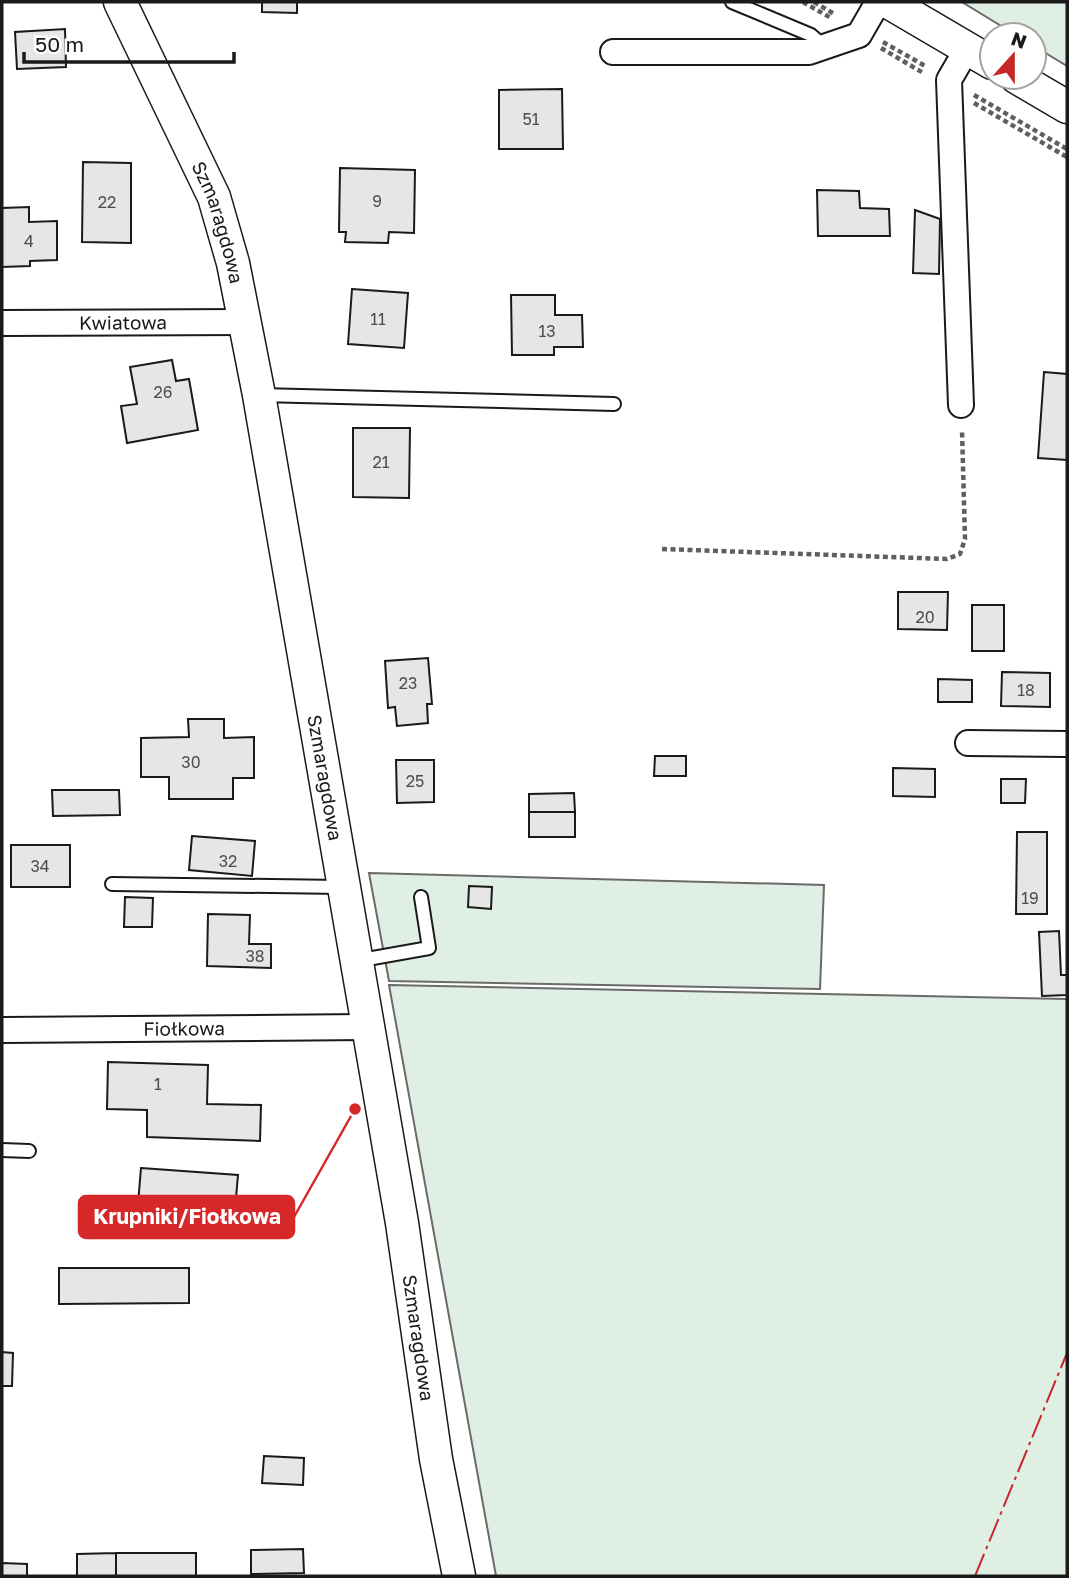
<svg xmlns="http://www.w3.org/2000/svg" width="1069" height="1578" viewBox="0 0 1069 1578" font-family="'Golos Text',sans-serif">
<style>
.green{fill:#e0efe3;stroke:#6a6a6a;stroke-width:2}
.building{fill:#e6e6e6;stroke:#1a1a1a;stroke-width:2}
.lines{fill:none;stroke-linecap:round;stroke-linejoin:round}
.service-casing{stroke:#1a1a1a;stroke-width:16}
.minor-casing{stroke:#1a1a1a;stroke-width:28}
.tertiary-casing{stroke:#1a1a1a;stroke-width:35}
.path{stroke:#5f5f5f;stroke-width:4.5;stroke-dasharray:5 3.5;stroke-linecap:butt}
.service{stroke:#fff;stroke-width:12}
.minor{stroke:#fff;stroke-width:24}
.tertiary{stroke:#fff;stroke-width:32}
.power{stroke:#c62828;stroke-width:2;stroke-dasharray:24 5 3.5 5;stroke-linecap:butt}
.labels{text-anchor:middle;stroke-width:5;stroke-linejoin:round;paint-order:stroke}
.number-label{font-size:16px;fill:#4d4d4d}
.street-label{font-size:19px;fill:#1a1a1a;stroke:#fff}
.leader{fill:none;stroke:#d62828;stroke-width:2.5}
.callout-dot{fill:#d62828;stroke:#fff;stroke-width:2.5}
.callout{fill:#d62828;stroke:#d62828;stroke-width:2.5}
.callout-label{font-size:21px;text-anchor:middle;font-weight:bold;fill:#fff}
</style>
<rect width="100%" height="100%" fill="#fff"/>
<path class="green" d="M 962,2 L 1067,2 L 1067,66 L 1034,46 L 1034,35 L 1016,35 Z
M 369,873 L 824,885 L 820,989 L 389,981 Z
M 389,985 L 1067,999 L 1067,1576 L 496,1576 Z"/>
<path class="building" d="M 262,2 L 297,2 L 297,13 L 262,12 Z
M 65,29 L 66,67 L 17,69 L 15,32 Z
M 562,89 L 563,149 L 499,149 L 499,90 Z
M 83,162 L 131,163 L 131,243 L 82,242 Z
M 340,168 L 415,170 L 414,233 L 389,232 L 388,243 L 345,242 L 346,232 L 339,232 Z
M 817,190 L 859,191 L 860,208 L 889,209 L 890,236 L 818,236 Z
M 29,207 L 29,222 L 57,221 L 57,260 L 30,261 L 30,266 L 2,267 L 2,208 Z
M 915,210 L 940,219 L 939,274 L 913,273 Z
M 352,289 L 408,293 L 404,348 L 348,344 Z
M 511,295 L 555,295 L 555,315 L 582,315 L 583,347 L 554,347 L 554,355 L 512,355 Z
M 172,360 L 176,381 L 189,379 L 198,430 L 127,443 L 121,406 L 137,404 L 130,367 Z
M 1044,372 L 1067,374 L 1067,460 L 1038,458 Z
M 353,428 L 410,428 L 409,498 L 353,497 Z
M 898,592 L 948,592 L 947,630 L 898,629 Z
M 972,605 L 1004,605 L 1004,651 L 972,651 Z
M 428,658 L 432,704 L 427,704 L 428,723 L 397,726 L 395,707 L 388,708 L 385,661 Z
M 1002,672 L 1050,673 L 1050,707 L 1001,706 Z
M 938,679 L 972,680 L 972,702 L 938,702 Z
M 188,719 L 224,719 L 224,738 L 254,737 L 254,778 L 233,778 L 233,799 L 169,799 L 169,777 L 141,777 L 141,738 L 189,737 Z
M 655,756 L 686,756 L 686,776 L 654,776 Z
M 396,760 L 434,760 L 434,802 L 397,803 Z
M 893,768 L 935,769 L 935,797 L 893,796 Z
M 1001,779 L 1026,779 L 1025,803 L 1001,803 Z
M 52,790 L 119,790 L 120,815 L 53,816 Z
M 574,793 L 575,812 L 529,812 L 529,794 Z
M 529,812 L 575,812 L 575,837 L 529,837 Z
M 1017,832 L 1047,832 L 1047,914 L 1016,914 Z
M 192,836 L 255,841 L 252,876 L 189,870 Z
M 11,845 L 70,845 L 70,887 L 11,887 Z
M 469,886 L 492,887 L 491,909 L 468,907 Z
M 125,897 L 153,898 L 152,927 L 124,927 Z
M 208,914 L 250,915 L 249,944 L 271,944 L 271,968 L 207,966 Z
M 1059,931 L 1061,975 L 1067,975 L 1067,995 L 1042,996 L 1039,932 Z
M 108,1062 L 208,1065 L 207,1104 L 261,1105 L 260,1141 L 147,1137 L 147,1110 L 107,1109 Z
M 141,1168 L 238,1175 L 234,1221 L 137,1216 Z
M 59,1268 L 189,1268 L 189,1303 L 59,1304 Z
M 2,1352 L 13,1353 L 12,1386 L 2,1386 Z
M 264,1456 L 304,1458 L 303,1485 L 262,1483 Z
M 303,1549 L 304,1573 L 251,1574 L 251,1550 Z
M 116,1553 L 196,1553 L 196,1576 L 116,1576 Z
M 116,1553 L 116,1576 L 77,1576 L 77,1554 Z
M 2,1563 L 27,1564 L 27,1576 L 2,1576 Z"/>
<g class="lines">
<g class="service-casing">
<path id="service" d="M 732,2 L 811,35 L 825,47
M 260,395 L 614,404
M 112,884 L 342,887
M 356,961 L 429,948 L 421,897
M 2,1150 L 29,1151"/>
</g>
<g class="minor-casing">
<g id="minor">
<path d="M 613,52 L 809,52 L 859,35 L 878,2"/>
<path id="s1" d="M 2,323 L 245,322"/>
<path d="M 961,405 L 949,80 L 967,49"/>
<path d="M 968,743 L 1067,744"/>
<path id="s2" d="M 2,1030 L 366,1027"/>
</g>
</g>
<g class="tertiary-casing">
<g id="tertiary">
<path id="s3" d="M 120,2 L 214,197 L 233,263 L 259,395 L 402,1223 L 436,1459 L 459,1576"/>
<path d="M 888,2 L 992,63"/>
<path d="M 1016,77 L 1067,107"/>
</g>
</g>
<path class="path" d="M 803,2 L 831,18
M 814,2 L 836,15
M 883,42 L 927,67
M 881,48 L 925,74
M 974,95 L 1067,149
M 974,103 L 1067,157
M 662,549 L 947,559 L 960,554 L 965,539 L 962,430"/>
<use href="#service" class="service"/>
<use href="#minor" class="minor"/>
<use href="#tertiary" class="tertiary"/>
<path class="power" d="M 975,1576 L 1067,1353"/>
</g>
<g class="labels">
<g class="number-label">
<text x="531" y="125">51</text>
<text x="377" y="207">9</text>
<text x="107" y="208">22</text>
<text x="29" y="247">4</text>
<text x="378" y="325">11</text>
<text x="547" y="337">13</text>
<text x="163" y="398">26</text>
<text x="381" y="468">21</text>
<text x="925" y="623">20</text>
<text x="408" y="689">23</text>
<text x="1026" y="696">18</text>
<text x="191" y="768">30</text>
<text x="415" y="787">25</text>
<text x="228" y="867">32</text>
<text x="40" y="872">34</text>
<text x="1030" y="904">19</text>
<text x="255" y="962">38</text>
<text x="158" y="1090">1</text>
</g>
<g class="street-label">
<text dy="7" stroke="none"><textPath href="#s3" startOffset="242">Szmaragdowa</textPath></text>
<text dy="7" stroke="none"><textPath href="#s1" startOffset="121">Kwiatowa</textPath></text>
<text dy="7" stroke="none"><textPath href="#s3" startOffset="808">Szmaragdowa</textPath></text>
<text dy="7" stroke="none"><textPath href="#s2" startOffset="182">Fiołkowa</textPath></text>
<text dy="7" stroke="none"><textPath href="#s3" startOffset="1376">Szmaragdowa</textPath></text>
</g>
</g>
<path class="leader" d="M355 1109L294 1217"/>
<circle class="callout-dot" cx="355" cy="1109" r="7"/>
<rect class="callout" x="79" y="1196" width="215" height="42" rx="7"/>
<g class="callout-label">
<text x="187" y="1224">Krupniki/Fiołkowa</text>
</g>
<rect width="1069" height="1578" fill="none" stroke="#1a1a1a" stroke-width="7"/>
<g transform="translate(1013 56) rotate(21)"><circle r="33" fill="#ffffff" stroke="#a3a3a3" stroke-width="2"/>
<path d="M0-5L12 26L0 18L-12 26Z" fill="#c62828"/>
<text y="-10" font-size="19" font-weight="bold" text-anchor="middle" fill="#1a1a1a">N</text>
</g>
<path d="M24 52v10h210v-10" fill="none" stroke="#1a1a1a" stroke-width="3.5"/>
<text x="35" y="52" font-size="21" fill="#1a1a1a" stroke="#ffffff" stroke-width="5" paint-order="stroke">50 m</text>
</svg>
